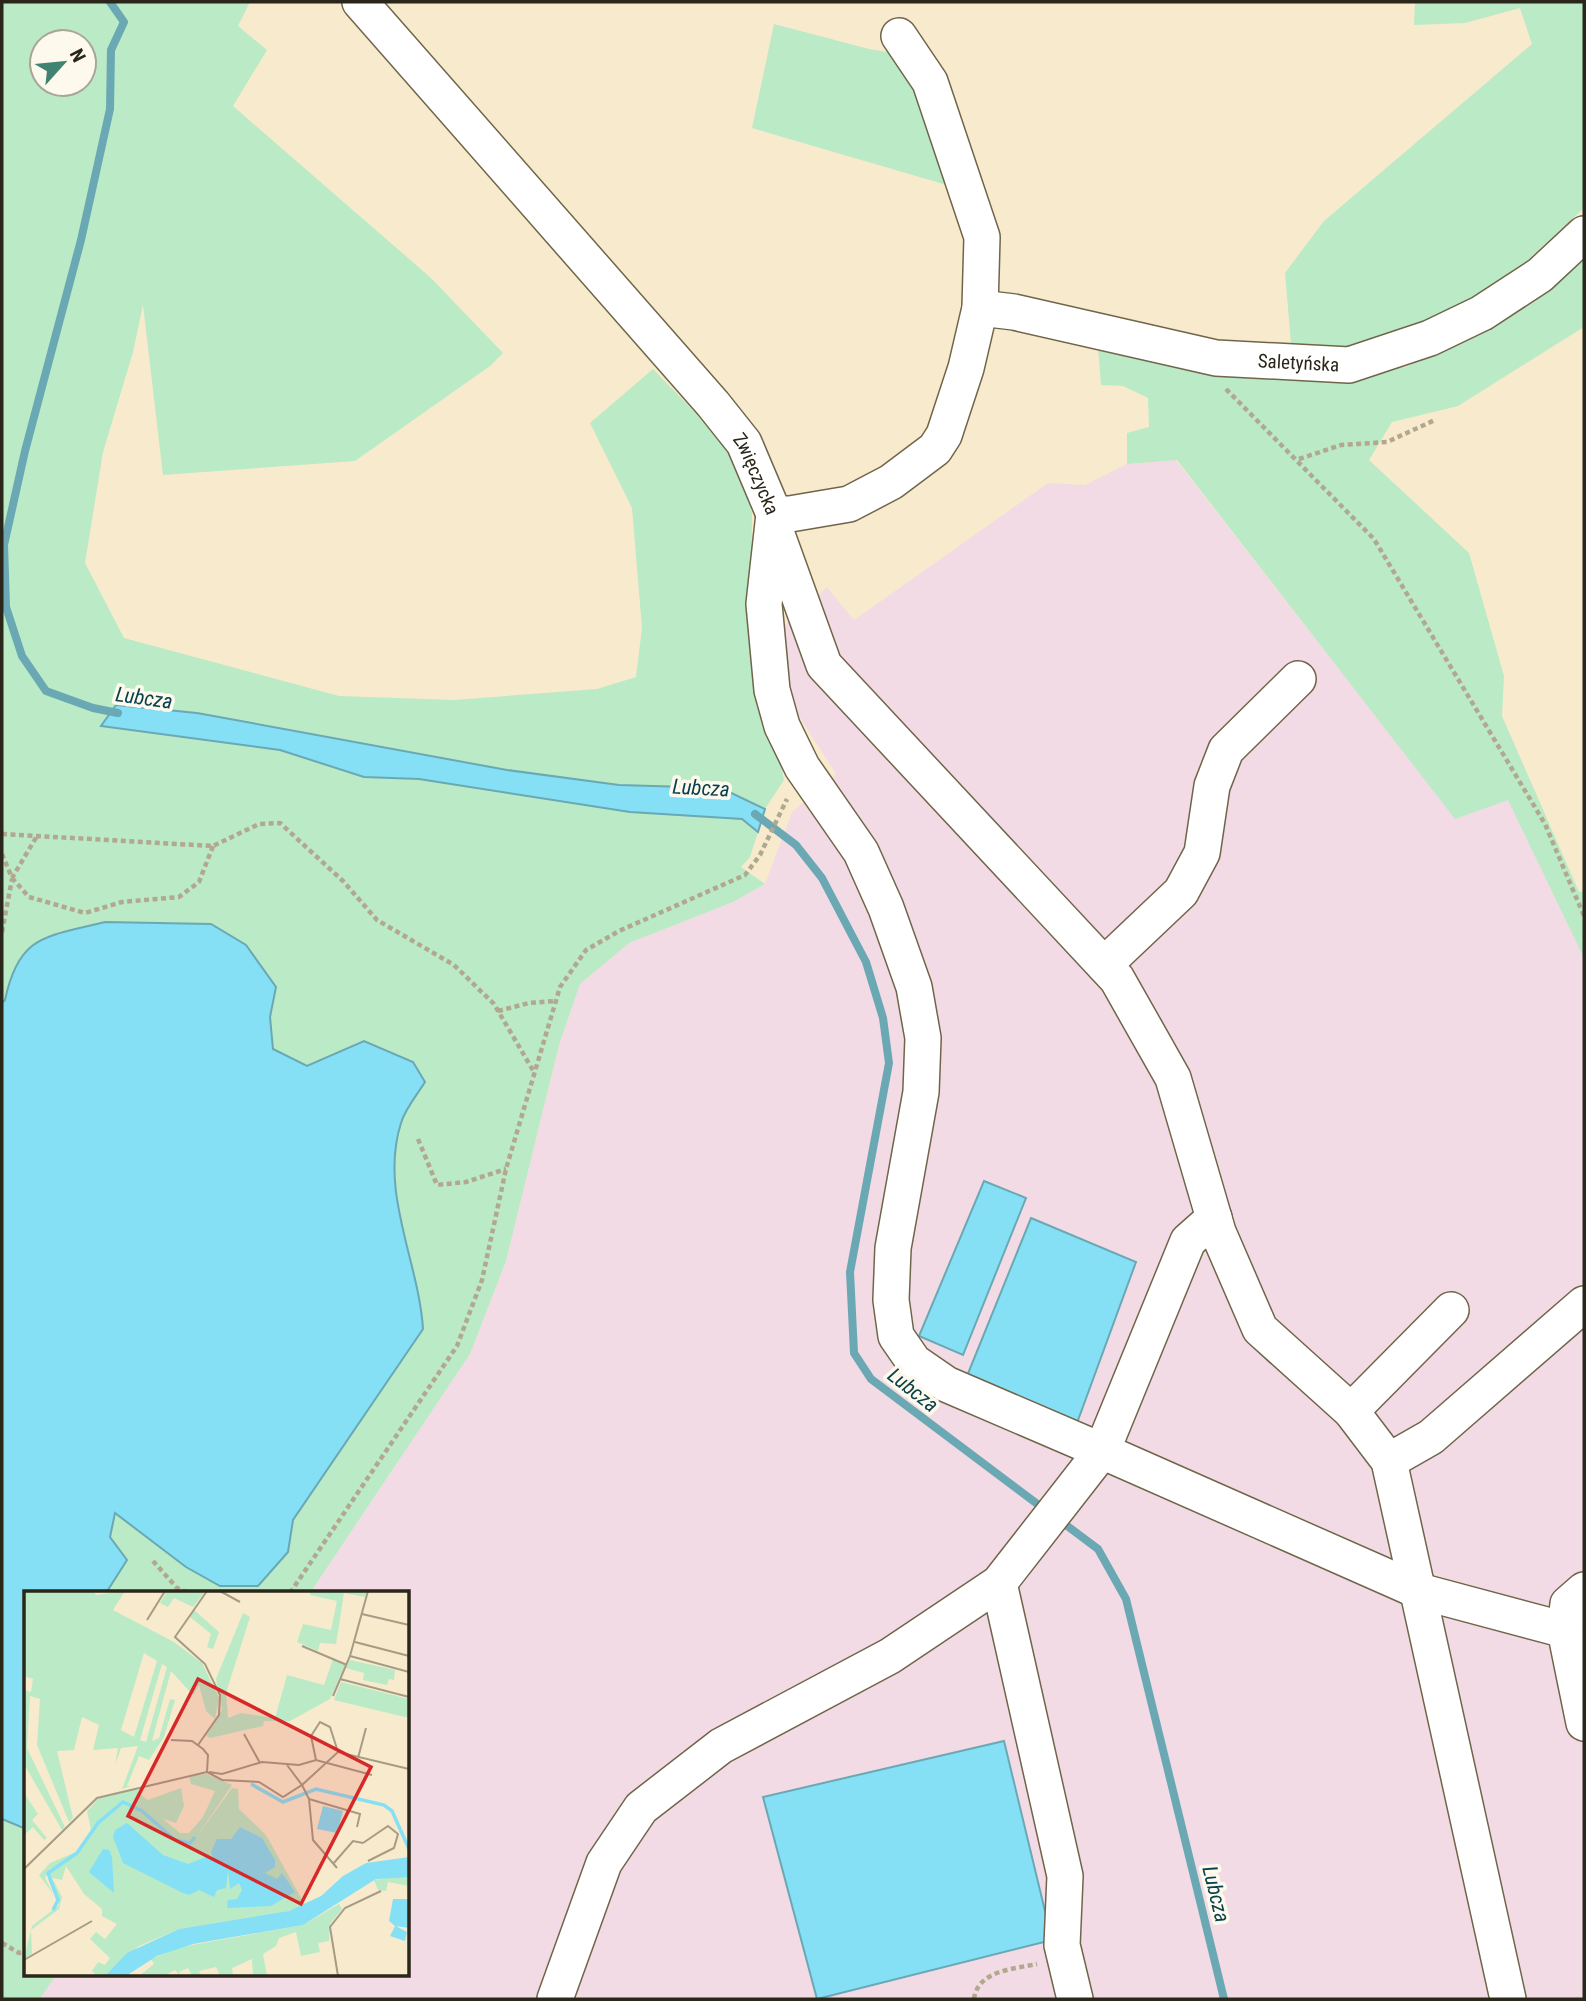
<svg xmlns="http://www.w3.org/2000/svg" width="1586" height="2001" viewBox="0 0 1586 2001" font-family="'Roboto Condensed',sans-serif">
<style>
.industrial{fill:#f3dbe5}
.green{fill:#baeac6;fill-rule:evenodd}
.water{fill:#85e0f6;stroke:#6aa8b4;stroke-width:2}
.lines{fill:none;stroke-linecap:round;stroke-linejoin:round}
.stream{stroke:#6aa8b4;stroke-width:8}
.minor-casing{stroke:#70654a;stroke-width:38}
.path{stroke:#b2a890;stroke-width:4.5;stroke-dasharray:5 3.5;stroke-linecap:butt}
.minor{stroke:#fff;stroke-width:35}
.labels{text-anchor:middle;stroke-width:7;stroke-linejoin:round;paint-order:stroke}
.street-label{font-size:19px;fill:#2b261a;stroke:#fef9ed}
.water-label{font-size:21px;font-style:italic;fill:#07414c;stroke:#fef9ed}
.inset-river{fill:none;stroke:#85e0f6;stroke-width:3.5}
.inset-road{fill:none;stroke:#a69c85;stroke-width:2}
.view{fill:#d62828;fill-opacity:0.15;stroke:#d62828;stroke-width:3.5}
.inset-edge{fill:none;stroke:#2b261a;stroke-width:3.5}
</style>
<rect width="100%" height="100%" fill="#f8ebcd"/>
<path class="industrial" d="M 1176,460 L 1455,818 L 1508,799 L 1584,954 L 1584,1999 L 40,1999 L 56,1975 L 408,1975 L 408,1593 L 310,1593 L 470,1354 L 506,1261 L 559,1045 L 580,984 L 629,943 L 733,902 L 765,884 L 792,812 L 836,774 L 784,693 L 776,633 L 827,587 L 854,620 L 1048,483 L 1085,485 L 1127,464 Z"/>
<path class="green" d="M 2,2 L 250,2 L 238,26 L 267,50 L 233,106 L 431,278 L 503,353 L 490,366 L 355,461 L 163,475 L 143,305 L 133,352 L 103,452 L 85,563 L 124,638 L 339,696 L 454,700 L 597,689 L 636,677 L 642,628 L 632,508 L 590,423 L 653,369 L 737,456 L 752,513 L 751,606 L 784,780 L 765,809 L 721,788 L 619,785 L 507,770 L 197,713 L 116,705 L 102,726 L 280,750 L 364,777 L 419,779 L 630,812 L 742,819 L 758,832 L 750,857 L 741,867 L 765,884 L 733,902 L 629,943 L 580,984 L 559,1045 L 506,1261 L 470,1354 L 310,1593 L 26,1593 L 26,1975 L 56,1975 L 40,1999 L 2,1999 ZM 42,42 L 84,42 L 84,84 L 42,84 Z
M 1415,2 L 1584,2 L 1584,208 L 1507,279 L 1405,335 L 1344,354 L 1291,343 L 1285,273 L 1324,221 L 1532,44 L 1520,8 L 1465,23 L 1414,25 Z
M 774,24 L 869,49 L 899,54 L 957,188 L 752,128 Z
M 1584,244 L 1584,327 L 1458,406 L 1392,422 L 1369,460 L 1469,553 L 1504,676 L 1502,716 L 1579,892 L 1584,891 L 1584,958 L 1508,800 L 1455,819 L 1177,460 L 1127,464 L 1127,433 L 1149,427 L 1148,398 L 1123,386 L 1101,385 L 1098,347 L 1332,377 L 1406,367 L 1502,321 Z"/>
<path class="water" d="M 116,705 L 197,713 L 507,770 L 619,785 L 721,788 L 765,809 L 758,832 L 742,819 L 630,812 L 419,779 L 364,777 L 280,750 L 101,726 Z
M 105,922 L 211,924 L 246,945 L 276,987 L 270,1017 L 273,1049 L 307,1066 L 364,1041 L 413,1062 L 425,1082 C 417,1095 405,1109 401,1123 C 379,1192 419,1262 423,1329 L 293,1520 L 288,1552 L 258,1586 L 220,1586 L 186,1567 L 115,1513 L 110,1537 L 127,1560 L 106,1593 L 26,1593 L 26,1829 L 2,1819 L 2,1003 L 5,1000 C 19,934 46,937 105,922 Z
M 984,1181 L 1026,1198 L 963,1355 L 919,1336 Z
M 1031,1218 L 1136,1262 L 1077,1423 L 967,1376 Z
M 1004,1741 L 1052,1940 L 817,1999 L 763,1797 Z"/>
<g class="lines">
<path class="stream" d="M 110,2 L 124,22 L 111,50 L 110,109 L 81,240 L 25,451 L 4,545 L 6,607 L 22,656 L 46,691 L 93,708 L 118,713
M 755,814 L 796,845 L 822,878 L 866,962 L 883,1018 L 889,1063 L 850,1272 L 854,1353 L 871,1379 L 1044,1509
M 1058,1519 L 1098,1549 L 1126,1599 L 1224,1999"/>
<g class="minor-casing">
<g id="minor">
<path id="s1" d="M 360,2 L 713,404 L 744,443 L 774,514 L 790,514 L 849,504 L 891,482 L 935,449 L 944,435 L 966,368 L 980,308 L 982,237 L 930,82 L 899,36"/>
<path id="s2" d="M 980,308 L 1014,312 L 1216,358 L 1349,365 L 1430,338 L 1482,313 L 1540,275 L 1584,234"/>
<path d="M 776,532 L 824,665 L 1117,979 L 1173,1078 L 1218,1232 L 1260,1329 L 1351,1411 L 1389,1461 L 1508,1999"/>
<path d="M 1104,965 L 1181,892 L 1202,853 L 1212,786 L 1226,750 L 1298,679"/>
<path d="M 1214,1218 L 1188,1241 L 1102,1451 L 1419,1591 L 1565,1630 L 1584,1723"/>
<path d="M 1351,1411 L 1451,1310"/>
<path d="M 1389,1461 L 1431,1437 L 1584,1304"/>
<path d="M 999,1583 L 1065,1876 L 1062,1945 L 1075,1999"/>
<path d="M 1565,1630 L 1568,1604 L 1584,1590"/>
<path d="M 555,1999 L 604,1863 L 641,1808 L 721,1746 L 890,1656 L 999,1583 L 1102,1451 L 946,1384 L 914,1362 L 896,1336 L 891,1300 L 893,1248 L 921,1092 L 923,1038 L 914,987 L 886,908 L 861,852 L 802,767 L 782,726 L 772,690 L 764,604 L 774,514"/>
</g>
</g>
<path class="path" d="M 1226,389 L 1374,539 L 1545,824 L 1584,916
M 1299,459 L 1341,445 L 1387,442 L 1435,420
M 2,834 L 213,846 L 259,824 L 280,823 L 343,881 L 377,920 L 454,965 L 494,1004 L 534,1072
M 2,854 L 12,878 L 37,836
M 12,878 L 29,897 L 85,913 L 122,902 L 179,897 L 199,882 L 213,846
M 2,932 L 12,879
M 498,1011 L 529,1003 L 556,1001
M 418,1139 L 437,1185 L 466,1182 L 506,1169
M 153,1561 L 177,1588 L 188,1593
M 290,1593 L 457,1346 L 482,1280 L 506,1169 L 560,987 L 586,950 L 619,931 L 745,875 L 760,855 L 787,799
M 2,1943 L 19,1953 L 26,1952
M 974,1999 C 978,1970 1014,1969 1037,1964"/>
<use href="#minor" class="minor"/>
</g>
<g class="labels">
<g class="street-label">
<text dy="7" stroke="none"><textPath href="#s2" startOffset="324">Saletyńska</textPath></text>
<text dy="7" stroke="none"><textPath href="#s1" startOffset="618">Zwięczycka</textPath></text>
</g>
<g class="water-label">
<text transform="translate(144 698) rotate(8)" y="7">Lubcza</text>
<text transform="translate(701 788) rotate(3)" y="7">Lubcza</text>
<text transform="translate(913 1390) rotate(38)" y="7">Lubcza</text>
<text transform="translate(1216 1894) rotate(76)" y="7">Lubcza</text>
</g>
</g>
<g transform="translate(24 1591)">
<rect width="385" height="385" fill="#f8ebcd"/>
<path d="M 0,0 L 69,0 L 72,4 L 101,0 L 89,19 L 150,51 L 178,72 L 195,107 L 191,128 L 182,120 L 175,94 L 169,104 L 147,80 L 128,150 L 135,147 L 146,108 L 151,109 L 140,146 L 125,169 L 115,165 L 103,195 L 107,195 L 98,198 L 114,155 L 97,157 L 91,174 L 94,157 L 69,159 L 75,134 L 58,126 L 50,159 L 33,160 L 49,227 L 45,231 L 13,154 L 16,108 L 6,105 L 3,157 L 41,236 L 38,239 L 0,173 L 0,99 L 7,101 L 9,88 L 0,85 ZM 120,62 L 133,70 L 110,146 L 97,139 ZM 138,73 L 143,76 L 122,151 L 116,149 ZM 143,0 L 177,0 L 180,2 L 169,16 L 150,7 L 144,16 L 136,12 ZM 287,0 L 343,0 L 341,6 L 320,2 L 312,53 L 296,52 L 294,60 L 273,51 L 279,33 L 307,39 L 313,10 L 286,4 ZM 170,19 L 195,41 L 189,58 L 183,56 L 187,43 L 165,25 ZM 219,22 L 226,26 L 202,102 L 204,127 L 217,122 L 251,127 L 263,84 L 300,94 L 309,68 L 321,74 L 306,108 L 266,130 L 240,130 L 239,135 L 186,147 L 182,145 L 198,119 L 192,88 ZM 326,69 L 371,79 L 370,89 L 365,88 L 363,94 L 339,89 L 340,82 L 322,77 ZM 317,91 L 385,108 L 385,127 L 310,109 ZM 182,183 L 208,194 L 171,248 L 208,197 L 214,198 L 215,218 L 242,244 L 281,314 L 255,323 L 155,338 L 115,355 L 81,385 L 73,385 L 68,380 L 74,371 L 81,374 L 86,367 L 66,348 L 72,341 L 81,348 L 93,333 L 78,325 L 78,318 L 60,303 L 42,275 L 38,289 L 28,287 L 38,306 L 35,318 L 7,339 L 8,363 L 0,368 L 8,335 L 35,314 L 24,288 L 27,276 L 21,287 L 30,304 L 15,284 L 26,272 L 52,261 L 67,239 L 63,220 L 74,208 L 115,197 L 114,202 L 124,209 L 157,197 L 160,215 L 152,232 L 139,228 L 156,242 L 165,242 L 179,226 L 191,200 L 167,193 L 165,185 ZM 0,202 L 14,223 L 8,229 L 23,247 L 20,249 L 9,236 L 0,244 ZM 379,284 L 385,286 L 385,295 L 364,291 L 362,300 L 354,299 L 350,289 ZM 315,313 L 318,318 L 306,333 L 305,350 L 294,352 L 296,361 L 277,365 L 272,341 L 255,347 L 252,355 L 239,363 L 243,385 L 229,385 L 228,368 L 208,377 L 209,385 L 196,385 L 192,376 L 175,380 L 178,385 L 168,385 L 164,377 L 155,381 L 156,385 L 151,379 L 140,385 L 115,385 L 130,373 L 127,368 L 157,356 L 279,334 Z" fill="#baeac6" fill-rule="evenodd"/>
<path d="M 299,215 L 319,220 L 313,242 L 293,238 ZM 103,232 L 139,264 L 164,273 L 182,266 L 191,270 L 187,261 L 193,248 L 207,248 L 216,236 L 238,247 L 251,269 L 251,276 L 241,282 L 253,288 L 258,282 L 271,301 L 247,315 L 203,317 L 204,309 L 213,308 L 218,299 L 215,292 L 206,298 L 204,279 L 202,297 L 193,299 L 190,306 L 175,299 L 165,304 L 159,302 L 99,272 L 89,246 L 91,239 ZM 79,258 L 85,259 L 88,266 L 90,302 L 65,281 ZM 385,266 L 385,286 L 352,288 L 279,334 L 169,353 L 133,365 L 102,385 L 81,385 L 103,362 L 155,338 L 265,320 L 297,305 L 319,285 L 342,272 ZM 369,308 L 385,308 L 385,337 L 372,335 L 383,341 L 381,350 L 366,345 L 371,335 L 365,330 Z" fill="#85e0f6"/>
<path class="inset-river" d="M 227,193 L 259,211 L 292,198 L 360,214 L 368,220 L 385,258M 29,319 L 34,309 L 24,282 L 53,262 L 74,232 L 99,211 L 118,220 L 151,249 L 166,252 L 171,246"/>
<path class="inset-road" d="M 196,0 L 216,11M 338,23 L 385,34M 123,29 L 141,0M 331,51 L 385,65M 278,55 L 323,74M 326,65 L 385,81M 316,88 L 385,106M 309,105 L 326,65 L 344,0M 220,143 L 236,172M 174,154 L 195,124 L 196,104 L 181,73 L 151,46 L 183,0M 334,167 L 342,137M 292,169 L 287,145 L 296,131 L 306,136 L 314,161M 263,174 L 278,194 L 314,161 L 385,178M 183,181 L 198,189 L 235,191 L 259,206 L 278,194 L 285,208 L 289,249 L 313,277M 185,181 L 198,183 L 238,171 L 275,174 L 292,169 L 348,184M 285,208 L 336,223 L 333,236M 339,252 L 364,235 L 374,243 L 370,257 L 344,270M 309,273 L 329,250 L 339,252M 0,278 L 73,207 L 183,181 L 184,164 L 179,158 L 168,150 L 147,149M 0,369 L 68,330M 314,385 L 306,336 L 321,317 L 357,300"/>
<path class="view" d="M 174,88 L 347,176 L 277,313 L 104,225 Z"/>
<rect width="385" height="385" class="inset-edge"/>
</g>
<rect width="1586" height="2001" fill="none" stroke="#2b261a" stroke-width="7"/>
<g transform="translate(63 63) rotate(63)"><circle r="33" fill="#fef9ed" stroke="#aaa599" stroke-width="2"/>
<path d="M0-5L12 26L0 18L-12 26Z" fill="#418373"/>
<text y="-10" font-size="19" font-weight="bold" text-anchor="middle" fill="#2b261a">N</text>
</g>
</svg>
